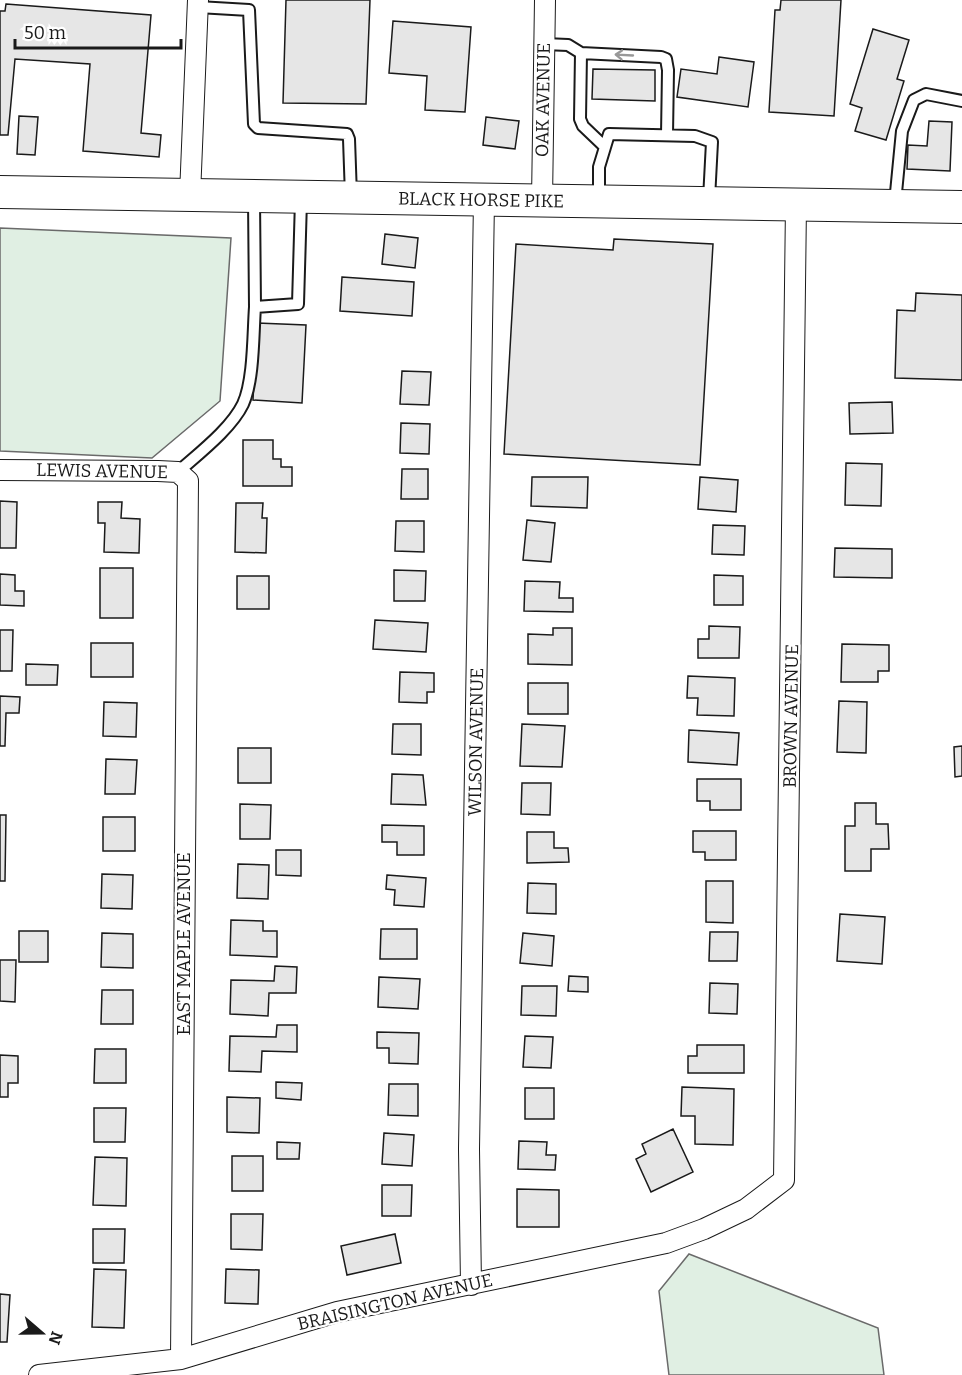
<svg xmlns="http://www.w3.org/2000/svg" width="962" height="1375" viewBox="0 0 962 1375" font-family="Bitter,serif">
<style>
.green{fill:#e0efe3;stroke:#6a6a6a;stroke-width:1.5}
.building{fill:#e6e6e6;stroke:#1a1a1a;stroke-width:1.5}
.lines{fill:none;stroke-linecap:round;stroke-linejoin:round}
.lane-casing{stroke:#1a1a1a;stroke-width:14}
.street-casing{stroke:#1a1a1a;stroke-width:22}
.primary-casing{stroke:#1a1a1a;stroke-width:34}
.lane{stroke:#fff;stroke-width:10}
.street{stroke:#fff;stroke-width:20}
.primary{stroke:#fff;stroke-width:32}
.oneway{stroke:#989898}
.labels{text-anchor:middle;stroke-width:4.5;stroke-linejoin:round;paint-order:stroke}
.street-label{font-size:18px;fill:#1a1a1a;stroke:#fff}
</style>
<rect width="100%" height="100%" fill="#fff"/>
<path class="green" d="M 0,228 L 231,238 L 220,401 L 152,458 L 0,451 Z
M 689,1254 L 878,1328 L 884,1375 L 669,1375 L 659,1291 Z"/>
<path class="building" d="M 286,0 L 370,0 L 366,104 L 283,103 Z
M 781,0 L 841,0 L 834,116 L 769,112 L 775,10 L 780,10 Z
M 6,4 L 151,15 L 141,133 L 161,135 L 159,157 L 83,151 L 90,64 L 15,59 L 8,135 L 0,135 L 0,11 L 5,11 Z
M 393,21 L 471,27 L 465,112 L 425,110 L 427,76 L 389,73 Z
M 873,29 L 909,40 L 897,79 L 904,81 L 886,140 L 855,131 L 862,108 L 850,104 Z
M 719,57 L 754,62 L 748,107 L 677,97 L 681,69 L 717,74 Z
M 593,69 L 655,70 L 655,101 L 592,99 Z
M 19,116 L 38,117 L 35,155 L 17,154 Z
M 486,117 L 519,121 L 515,149 L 483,145 Z
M 929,121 L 952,122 L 950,171 L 907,169 L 908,145 L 927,146 Z
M 385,234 L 418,238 L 415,268 L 382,264 Z
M 614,239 L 713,244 L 700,465 L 504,454 L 516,244 L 613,250 Z
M 342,277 L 414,282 L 412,316 L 340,311 Z
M 916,293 L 962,295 L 962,380 L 895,378 L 897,310 L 915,311 Z
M 257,323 L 306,325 L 302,403 L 253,400 Z
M 402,371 L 431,372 L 429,405 L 400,404 Z
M 892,402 L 893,433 L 850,434 L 849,403 Z
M 401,423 L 430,424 L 429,454 L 400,453 Z
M 243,440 L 273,440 L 273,459 L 281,459 L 281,467 L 292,467 L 292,486 L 243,486 Z
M 846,463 L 882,464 L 881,506 L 845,505 Z
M 402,469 L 428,469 L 428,499 L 401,499 Z
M 532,477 L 588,477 L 587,508 L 531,506 Z
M 700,477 L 738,480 L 736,512 L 698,509 Z
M 0,501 L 17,502 L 16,548 L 0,548 Z
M 98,502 L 122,502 L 121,518 L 140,519 L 139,553 L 104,552 L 105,523 L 98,523 Z
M 236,503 L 263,503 L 262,518 L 267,518 L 266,553 L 235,552 Z
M 527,520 L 555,523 L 551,562 L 523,560 Z
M 396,521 L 424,521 L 424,552 L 395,551 Z
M 713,525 L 745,526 L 744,555 L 712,554 Z
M 835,548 L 892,549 L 892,578 L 834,577 Z
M 100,568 L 133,568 L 133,618 L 100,618 Z
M 394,570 L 426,571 L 425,601 L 394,601 Z
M 0,574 L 15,575 L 15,591 L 24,591 L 24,606 L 0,605 Z
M 714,575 L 743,576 L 743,605 L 714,605 Z
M 237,576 L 269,576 L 269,609 L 237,609 Z
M 525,581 L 560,582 L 559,598 L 573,598 L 573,612 L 524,611 Z
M 375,620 L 428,623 L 426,652 L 373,649 Z
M 709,626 L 740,627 L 739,658 L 698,658 L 698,639 L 709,639 Z
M 553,628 L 572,628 L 572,665 L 528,664 L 528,634 L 553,635 Z
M 0,630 L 13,630 L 12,671 L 0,671 Z
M 91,643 L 133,643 L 133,677 L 91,677 Z
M 842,644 L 889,645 L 889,671 L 878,671 L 878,682 L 841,682 Z
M 26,664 L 58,665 L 57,685 L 26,685 Z
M 400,672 L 434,673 L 434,692 L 427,692 L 427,703 L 399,702 Z
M 688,676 L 735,678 L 734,716 L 697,715 L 698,698 L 687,698 Z
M 528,683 L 568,683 L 568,714 L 528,714 Z
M 0,696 L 20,697 L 19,713 L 6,713 L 5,746 L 0,746 Z
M 839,701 L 867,702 L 866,753 L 837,752 Z
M 104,702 L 137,703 L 136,737 L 103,736 Z
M 393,724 L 421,724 L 421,755 L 392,754 Z
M 522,724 L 565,726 L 562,767 L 520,766 Z
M 689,730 L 739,733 L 737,765 L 688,762 Z
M 962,746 L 962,776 L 955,777 L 954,747 Z
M 238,748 L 271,748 L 271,783 L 238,783 Z
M 106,759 L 137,760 L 135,794 L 105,794 Z
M 392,774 L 423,775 L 426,805 L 391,804 Z
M 697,779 L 741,779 L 741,810 L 710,810 L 710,801 L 697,801 Z
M 522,783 L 551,783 L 550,815 L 521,814 Z
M 855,803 L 876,803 L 876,824 L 888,824 L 889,849 L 871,849 L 871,871 L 845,871 L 845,826 L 855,826 Z
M 240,804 L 271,805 L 270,839 L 240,839 Z
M 0,815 L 6,815 L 5,881 L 0,881 Z
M 103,817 L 135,817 L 135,851 L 103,851 Z
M 382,825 L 424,826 L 424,855 L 397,855 L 397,842 L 382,842 Z
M 693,831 L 736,831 L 736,860 L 705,860 L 705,852 L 693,852 Z
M 527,832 L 554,832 L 554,848 L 568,848 L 569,862 L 527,863 Z
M 276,850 L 301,850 L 301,876 L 276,875 Z
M 238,864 L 269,865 L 268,899 L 237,898 Z
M 102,874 L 133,875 L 132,909 L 101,908 Z
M 387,875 L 426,878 L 424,907 L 394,905 L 395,890 L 386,889 Z
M 706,881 L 733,881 L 733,923 L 706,922 Z
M 528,883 L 556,884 L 556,914 L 527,913 Z
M 840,914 L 885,917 L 882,964 L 837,961 Z
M 231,920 L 263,921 L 263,931 L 277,931 L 277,957 L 230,955 Z
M 381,929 L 417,929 L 417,959 L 380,959 Z
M 19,931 L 48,931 L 48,962 L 19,962 Z
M 710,932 L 738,932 L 737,961 L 709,961 Z
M 102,933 L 133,934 L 133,968 L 101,967 Z
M 523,933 L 554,936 L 552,966 L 520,963 Z
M 0,960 L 16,960 L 15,1002 L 0,1001 Z
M 275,966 L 297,967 L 296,993 L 269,993 L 268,1016 L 230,1014 L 231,980 L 274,981 Z
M 569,976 L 588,977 L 588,992 L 568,991 Z
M 379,977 L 420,979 L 418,1009 L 378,1007 Z
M 710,983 L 738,984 L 737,1014 L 709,1013 Z
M 522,986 L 557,986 L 556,1016 L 521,1015 Z
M 102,990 L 133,990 L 133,1024 L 101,1024 Z
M 277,1025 L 297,1025 L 297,1052 L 262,1051 L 261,1072 L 229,1071 L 230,1036 L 276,1037 Z
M 377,1032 L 419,1033 L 418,1064 L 389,1063 L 389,1048 L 377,1048 Z
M 525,1036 L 553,1037 L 551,1068 L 523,1067 Z
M 697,1045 L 744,1045 L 744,1073 L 688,1073 L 688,1056 L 697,1056 Z
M 95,1049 L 126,1049 L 126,1083 L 94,1083 Z
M 0,1055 L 18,1056 L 18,1083 L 8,1083 L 8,1097 L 0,1097 Z
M 276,1082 L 302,1083 L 301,1100 L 276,1098 Z
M 389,1084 L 418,1084 L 418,1116 L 388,1115 Z
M 682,1087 L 734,1089 L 733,1145 L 695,1144 L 695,1116 L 681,1116 Z
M 525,1088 L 554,1088 L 554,1119 L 525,1119 Z
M 227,1097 L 260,1098 L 259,1133 L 227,1132 Z
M 94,1108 L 126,1108 L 125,1142 L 94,1142 Z
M 673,1129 L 693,1172 L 651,1192 L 636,1159 L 646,1154 L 642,1144 Z
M 384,1133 L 414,1135 L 412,1166 L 382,1164 Z
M 519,1141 L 547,1142 L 546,1155 L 556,1155 L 555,1170 L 518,1169 Z
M 277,1142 L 300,1143 L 299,1159 L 277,1159 Z
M 232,1156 L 263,1156 L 263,1191 L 232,1191 Z
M 95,1157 L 127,1158 L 126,1206 L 93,1205 Z
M 382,1185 L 412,1185 L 411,1216 L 382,1216 Z
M 517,1189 L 559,1190 L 559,1227 L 517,1227 Z
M 231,1214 L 263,1214 L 262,1250 L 231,1249 Z
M 93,1229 L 125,1229 L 124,1263 L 93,1263 Z
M 395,1234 L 401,1263 L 347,1275 L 341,1246 Z
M 94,1269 L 126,1270 L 124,1328 L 92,1327 Z
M 226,1269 L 259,1270 L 258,1304 L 225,1303 Z
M 0,1294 L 10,1295 L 7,1342 L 0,1342 Z"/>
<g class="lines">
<g class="lane-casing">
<path id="lane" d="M 198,7 L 249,10 L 254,124 L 258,128 L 347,134 L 349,139 L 351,196
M 544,44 L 568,45 L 581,53 L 661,57 L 666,59 L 668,70 L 667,135
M 581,53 L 580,119 L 583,126 L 605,147
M 599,198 L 599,167 L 609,134 L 695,136 L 712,142 L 709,199
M 254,199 L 255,307 L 298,304 L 301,200
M 895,203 L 902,131 L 914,100 L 926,94 L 962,101
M 178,472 C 198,454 231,429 243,404 C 254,380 253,334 255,307"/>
</g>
<g class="street-casing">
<path id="street" d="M 190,195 L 198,0
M 542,200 L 545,0
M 0,470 L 158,471 L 178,472 L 188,481 L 181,1359
M 471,1285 L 469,1149 L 484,200
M 39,1375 L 181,1359 L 337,1312 L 666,1243 L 704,1229 L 746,1209 L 784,1180 L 796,204"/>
</g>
<g class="primary-casing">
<path id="primary" d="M 0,192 L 962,207"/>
</g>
<use href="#lane" class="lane"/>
<use href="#street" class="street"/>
<use href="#primary" class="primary"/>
</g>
<defs><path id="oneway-shaft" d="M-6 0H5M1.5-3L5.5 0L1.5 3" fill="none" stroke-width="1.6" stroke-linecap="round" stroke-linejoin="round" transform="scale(1.5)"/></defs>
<use class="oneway" href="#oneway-shaft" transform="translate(624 55) rotate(-177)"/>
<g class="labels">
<g class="street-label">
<text transform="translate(543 100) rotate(-89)" y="6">OAK AVENUE</text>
<text transform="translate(481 200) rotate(1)" y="6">BLACK HORSE PIKE</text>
<text transform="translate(102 471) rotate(1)" y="6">LEWIS AVENUE</text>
<text transform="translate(791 716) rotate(-89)" y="6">BROWN AVENUE</text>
<text transform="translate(476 742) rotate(-89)" y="6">WILSON AVENUE</text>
<text transform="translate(184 944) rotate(-90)" y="6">EAST MAPLE AVENUE</text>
<text transform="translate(395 1302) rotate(-13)" y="6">BRAISINGTON AVENUE</text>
</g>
</g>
<g transform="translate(42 1333) rotate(110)" stroke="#ffffff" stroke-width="4.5" paint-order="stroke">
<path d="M0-4.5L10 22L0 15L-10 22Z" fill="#1a1a1a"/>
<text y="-9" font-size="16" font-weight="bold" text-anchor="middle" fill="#1a1a1a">N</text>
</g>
<path d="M15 39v9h166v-9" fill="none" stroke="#1a1a1a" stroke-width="3"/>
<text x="24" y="39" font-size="18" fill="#1a1a1a" stroke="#ffffff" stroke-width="4.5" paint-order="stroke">50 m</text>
</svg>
